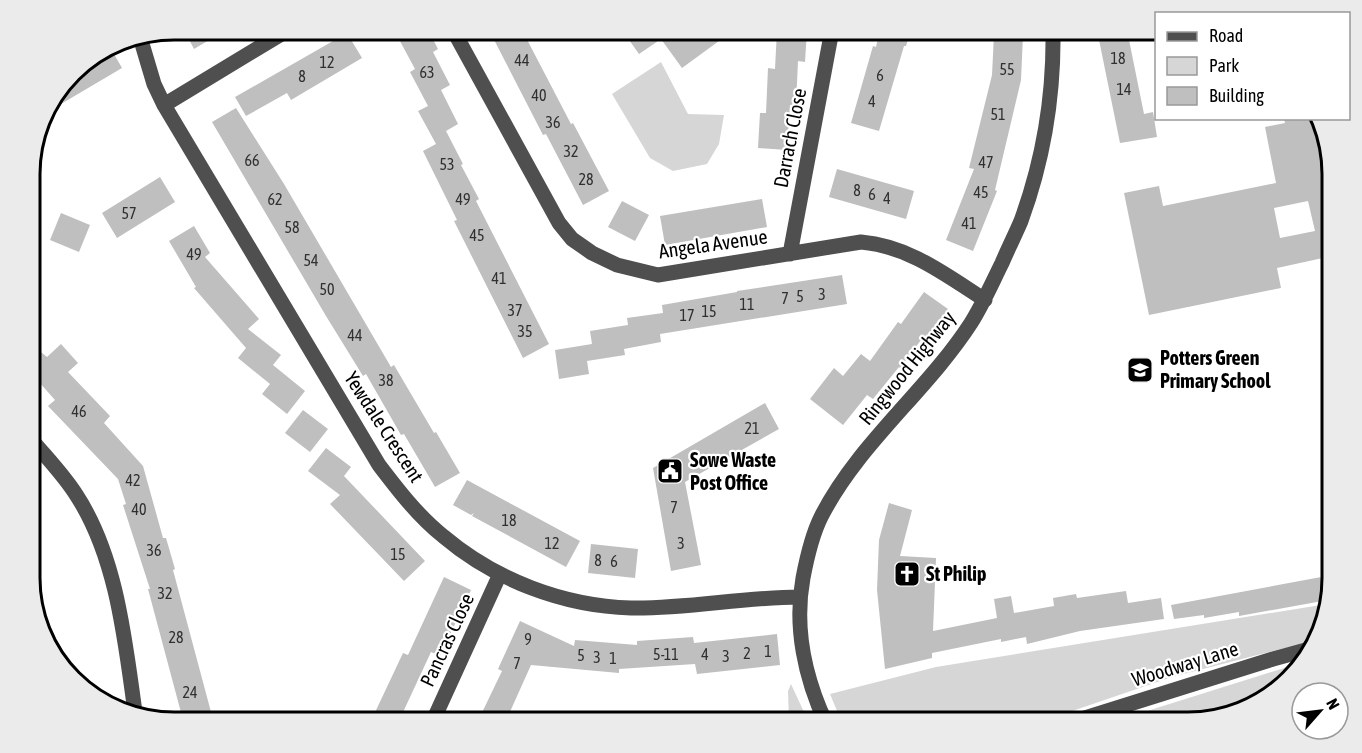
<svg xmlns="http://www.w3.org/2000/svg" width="1362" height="753" viewBox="0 0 1362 753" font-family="'Asap Condensed',sans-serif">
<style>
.green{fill:#d6d6d6}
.building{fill:#bfbfbf;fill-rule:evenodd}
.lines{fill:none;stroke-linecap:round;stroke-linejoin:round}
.minor{stroke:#4f4f4f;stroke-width:15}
.labels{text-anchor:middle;stroke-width:4.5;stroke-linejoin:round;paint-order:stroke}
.number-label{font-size:16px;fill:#303030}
.street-label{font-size:20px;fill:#000;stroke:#fff}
.poi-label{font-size:20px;font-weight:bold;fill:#000;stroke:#fff;text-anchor:start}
.rim{fill:none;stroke:#000;stroke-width:3}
</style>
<rect width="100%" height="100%" fill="#fff"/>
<path class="green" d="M 661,62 L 688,114 L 724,115 L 719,144 L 707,164 L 673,171 L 650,158 L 612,94 Z
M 1327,604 L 1316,640 L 1172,677 L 1037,723 L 842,723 L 830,694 L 936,667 Z
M 1300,663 L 1267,699 L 1196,723 L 1109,723 Z
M 791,684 L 809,723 L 789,723 L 788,691 Z"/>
<path class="building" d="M 184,30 L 226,30 L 194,49 Z
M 394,30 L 428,30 L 438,49 L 433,52 L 450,85 L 441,90 L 458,124 L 446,131 L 463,164 L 461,165 L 479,199 L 476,201 L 549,344 L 523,358 L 454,221 L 457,220 L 423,151 L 436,144 L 418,111 L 428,106 L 410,72 L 415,69 Z
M 489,30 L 522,30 L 571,124 L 573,123 L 609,191 L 583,205 L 546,134 L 543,135 Z
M 622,30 L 734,30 L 682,68 L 661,39 L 639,54 Z
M 777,30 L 807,30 L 805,62 L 798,61 L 796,105 L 790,105 L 787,150 L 758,148 L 760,113 L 766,113 L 768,68 L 775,69 Z
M 865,30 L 911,30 L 906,46 L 904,46 L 879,131 L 851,123 L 873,46 L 876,47 L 878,38 L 864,34 Z
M 1097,30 L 1127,30 L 1144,114 L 1153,112 L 1157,137 L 1120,143 Z
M 347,33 L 362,58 L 291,100 L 287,93 L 246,116 L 235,97 Z
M 994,34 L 1023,35 L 1021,80 L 995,190 L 997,191 L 973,251 L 946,240 L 974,169 L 969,168 L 992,75 Z
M 110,47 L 122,68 L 44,114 L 79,66 Z
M 236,108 L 284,184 L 391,367 L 394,365 L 434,433 L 436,432 L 460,473 L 435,487 L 404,434 L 401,435 L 366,374 L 363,376 L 326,316 L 212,122 Z
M 1284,118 L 1316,118 L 1332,165 L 1332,256 L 1277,268 L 1281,288 L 1149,315 L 1124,193 L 1159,186 L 1163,206 L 1276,183 L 1265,127 L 1285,123 ZM 1308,201 L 1315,231 L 1280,238 L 1274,208 Z
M 837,169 L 914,191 L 906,219 L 829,197 Z
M 160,177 L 175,202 L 117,238 L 102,213 Z
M 762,199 L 767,227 L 665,245 L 660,216 Z
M 622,201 L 649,215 L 635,241 L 608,227 Z
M 61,213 L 90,225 L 79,252 L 50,240 Z
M 194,226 L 210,253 L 205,257 L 259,319 L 248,329 L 281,355 L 273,365 L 305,391 L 287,414 L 262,394 L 270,384 L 238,358 L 246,348 L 194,288 L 196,287 L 169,241 Z
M 842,275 L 847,304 L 660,334 L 661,342 L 624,349 L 625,355 L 587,361 L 589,374 L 559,379 L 555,350 L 592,344 L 590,331 L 628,325 L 627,318 L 663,313 L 662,305 L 737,292 L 737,291 Z
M 924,292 L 948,309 L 927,338 L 924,336 L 900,368 L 899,367 L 873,399 L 867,395 L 843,425 L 810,399 L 834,368 L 843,376 L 861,354 L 870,361 L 898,322 L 901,324 Z
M 31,344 L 47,357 L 61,344 L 78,363 L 68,372 L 110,416 L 104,423 L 143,466 L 163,538 L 166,538 L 175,569 L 173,570 L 211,712 L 183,720 L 148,589 L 150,589 L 123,505 L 126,504 L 118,479 L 48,406 L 55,400 L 31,373 Z
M 765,403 L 779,429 L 685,482 L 701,565 L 671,571 L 653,468 Z
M 303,410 L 328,429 L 310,452 L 285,433 Z
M 326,448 L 351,467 L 344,476 L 425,561 L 404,581 L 330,504 L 340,495 L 308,471 Z
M 467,480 L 580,541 L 566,567 L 472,516 L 474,513 L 471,515 L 453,505 Z
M 889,503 L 912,510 L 900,556 L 936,558 L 933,631 L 997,618 L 994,599 L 1011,596 L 1014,613 L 1054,606 L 1053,598 L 1076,594 L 1077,598 L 1126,591 L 1128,603 L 1161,598 L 1164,619 L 1080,631 L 1027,644 L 1026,637 L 1001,642 L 1001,639 L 932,653 L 932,658 L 885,669 L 877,590 L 879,540 Z
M 591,544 L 638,549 L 635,578 L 588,573 Z
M 1332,575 L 1332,587 L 1328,600 L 1239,616 L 1239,612 L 1204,618 L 1204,615 L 1174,619 L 1171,605 Z
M 444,577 L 471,590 L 440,656 L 431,652 L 398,723 L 370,723 L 403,653 L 408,655 Z
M 520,621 L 574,646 L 575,640 L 637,645 L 637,641 L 693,637 L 694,643 L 777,634 L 780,665 L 697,674 L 695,664 L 619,669 L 619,673 L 531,665 L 505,723 L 477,723 L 502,671 L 498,669 Z"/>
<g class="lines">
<path class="minor" d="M 453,30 L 559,223 L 572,239 L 592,253 L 617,265 L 658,275 L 861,242 C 909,246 946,275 985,300
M 140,37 L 154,84 L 164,105 L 379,465 C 398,490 418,516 443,536 C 495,580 563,606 631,608 C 688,609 743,597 800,597
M 164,105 L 288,30
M 790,254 L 832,30
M 31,439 C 47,458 64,475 77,496 C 117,558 125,641 135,712
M 432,723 L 500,574
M 826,723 C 805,678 794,627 803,578 C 807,557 812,535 821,517 C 858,444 927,391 971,323 C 983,304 992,283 1002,263 C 1008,249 1015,235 1021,221 C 1043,161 1054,94 1053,30
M 1069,723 L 1273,659 L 1313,648"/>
</g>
<defs>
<g id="school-square" transform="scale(1.35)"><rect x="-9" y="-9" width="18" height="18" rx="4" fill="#000" stroke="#fff"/><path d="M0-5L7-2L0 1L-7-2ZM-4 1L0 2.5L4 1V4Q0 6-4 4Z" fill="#fff"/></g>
<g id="civic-square" transform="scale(1.35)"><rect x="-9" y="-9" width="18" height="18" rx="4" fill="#000" stroke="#fff"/><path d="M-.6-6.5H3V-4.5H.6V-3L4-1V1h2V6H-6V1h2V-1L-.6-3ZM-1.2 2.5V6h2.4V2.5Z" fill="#fff"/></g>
<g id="church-square" transform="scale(1.35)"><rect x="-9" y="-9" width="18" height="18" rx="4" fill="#000" stroke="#fff"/><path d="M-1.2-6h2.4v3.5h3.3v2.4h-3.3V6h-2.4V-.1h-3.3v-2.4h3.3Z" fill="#fff"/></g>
</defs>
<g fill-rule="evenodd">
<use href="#school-square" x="1140" y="370"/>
<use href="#civic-square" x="670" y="471"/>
<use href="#church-square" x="907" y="574"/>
</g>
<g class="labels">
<g class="number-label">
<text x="1118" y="64">18</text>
<text x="522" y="66">44</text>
<text x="327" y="68">12</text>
<text x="1007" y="75">55</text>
<text x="427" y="78">63</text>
<text x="880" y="81">6</text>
<text x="302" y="82">8</text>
<text x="1124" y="95">14</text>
<text x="539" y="101">40</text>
<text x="872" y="107">4</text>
<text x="998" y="120">51</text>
<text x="553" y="128">36</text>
<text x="571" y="157">32</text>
<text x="252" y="166">66</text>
<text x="986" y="168">47</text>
<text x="447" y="170">53</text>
<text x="586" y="185">28</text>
<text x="857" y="196">8</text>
<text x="981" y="198">45</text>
<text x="872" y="200">6</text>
<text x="887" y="204">4</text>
<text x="275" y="205">62</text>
<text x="463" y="205">49</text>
<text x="129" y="219">57</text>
<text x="969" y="229">41</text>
<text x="292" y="233">58</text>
<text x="477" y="241">45</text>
<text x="194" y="260">49</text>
<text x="311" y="266">54</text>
<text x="499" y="284">41</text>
<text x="327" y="295">50</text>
<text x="822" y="300">3</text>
<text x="800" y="302">5</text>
<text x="785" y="304">7</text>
<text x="747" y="310">11</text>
<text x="515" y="316">37</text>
<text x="709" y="317">15</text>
<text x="687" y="321">17</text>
<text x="525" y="337">35</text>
<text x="355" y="341">44</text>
<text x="386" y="386">38</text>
<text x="79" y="417">46</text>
<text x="752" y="434">21</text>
<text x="133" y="486">42</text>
<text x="674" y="513">7</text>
<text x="139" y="515">40</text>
<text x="509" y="526">18</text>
<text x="552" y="549">12</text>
<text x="681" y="549">3</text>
<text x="154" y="556">36</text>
<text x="398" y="560">15</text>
<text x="598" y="566">8</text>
<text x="614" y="567">6</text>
<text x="165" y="599">32</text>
<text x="176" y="643">28</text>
<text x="528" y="645">9</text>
<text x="768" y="657">1</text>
<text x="747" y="659">2</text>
<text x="666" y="660">5-11</text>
<text x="705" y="660">4</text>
<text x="581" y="661">5</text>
<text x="726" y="662">3</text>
<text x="597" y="663">3</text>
<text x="613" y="664">1</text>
<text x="517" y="669">7</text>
<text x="190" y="698">24</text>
</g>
<g class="street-label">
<text transform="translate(790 138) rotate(-79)" y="7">Darrach Close</text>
<text transform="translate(713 244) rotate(-8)" y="7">Angela Avenue</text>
<text transform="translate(907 368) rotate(-51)" y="7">Ringwood Highway</text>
<text transform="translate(384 427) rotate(57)" y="7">Yewdale Crescent</text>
<text transform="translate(447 640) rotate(-65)" y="7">Pancras Close</text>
<text transform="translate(1185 664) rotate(-17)" y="7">Woodway Lane</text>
</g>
<g class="poi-label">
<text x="1160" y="365">Potters Green<tspan x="1160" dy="23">Primary School</tspan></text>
<text x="690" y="467">Sowe Waste<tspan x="690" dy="23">Post Office</tspan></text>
<text x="926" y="581">St Philip</text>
</g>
</g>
<path d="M0 0H1362V753H0ZM174 40H1188A134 134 0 0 1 1322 174V578A134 134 0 0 1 1188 712H174A134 134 0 0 1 40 578V174A134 134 0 0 1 174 40Z" fill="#ebebeb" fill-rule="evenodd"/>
<path class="rim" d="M174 40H1188A134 134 0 0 1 1322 174V578A134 134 0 0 1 1188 712H174A134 134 0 0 1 40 578V174A134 134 0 0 1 174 40Z"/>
<rect x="1155" y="12" width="195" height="108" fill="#ffffff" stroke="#999999" stroke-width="1.5"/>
<rect x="1167" y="32" width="30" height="9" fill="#4f4f4f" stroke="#999999" stroke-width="1.5"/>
<text x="1209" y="42" font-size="18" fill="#000000">Road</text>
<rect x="1167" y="57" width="30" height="18" fill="#d6d6d6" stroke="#999999" stroke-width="1.5"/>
<text x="1209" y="72" font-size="18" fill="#000000">Park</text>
<rect x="1167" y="87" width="30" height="18" fill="#bfbfbf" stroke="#999999" stroke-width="1.5"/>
<text x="1209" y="102" font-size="18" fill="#000000">Building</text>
<g transform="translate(1320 711) rotate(62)"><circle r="28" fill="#ffffff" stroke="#999999" stroke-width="1.5"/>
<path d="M0-4.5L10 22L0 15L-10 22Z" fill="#000000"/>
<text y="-9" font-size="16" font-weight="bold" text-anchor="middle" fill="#000000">N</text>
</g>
</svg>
